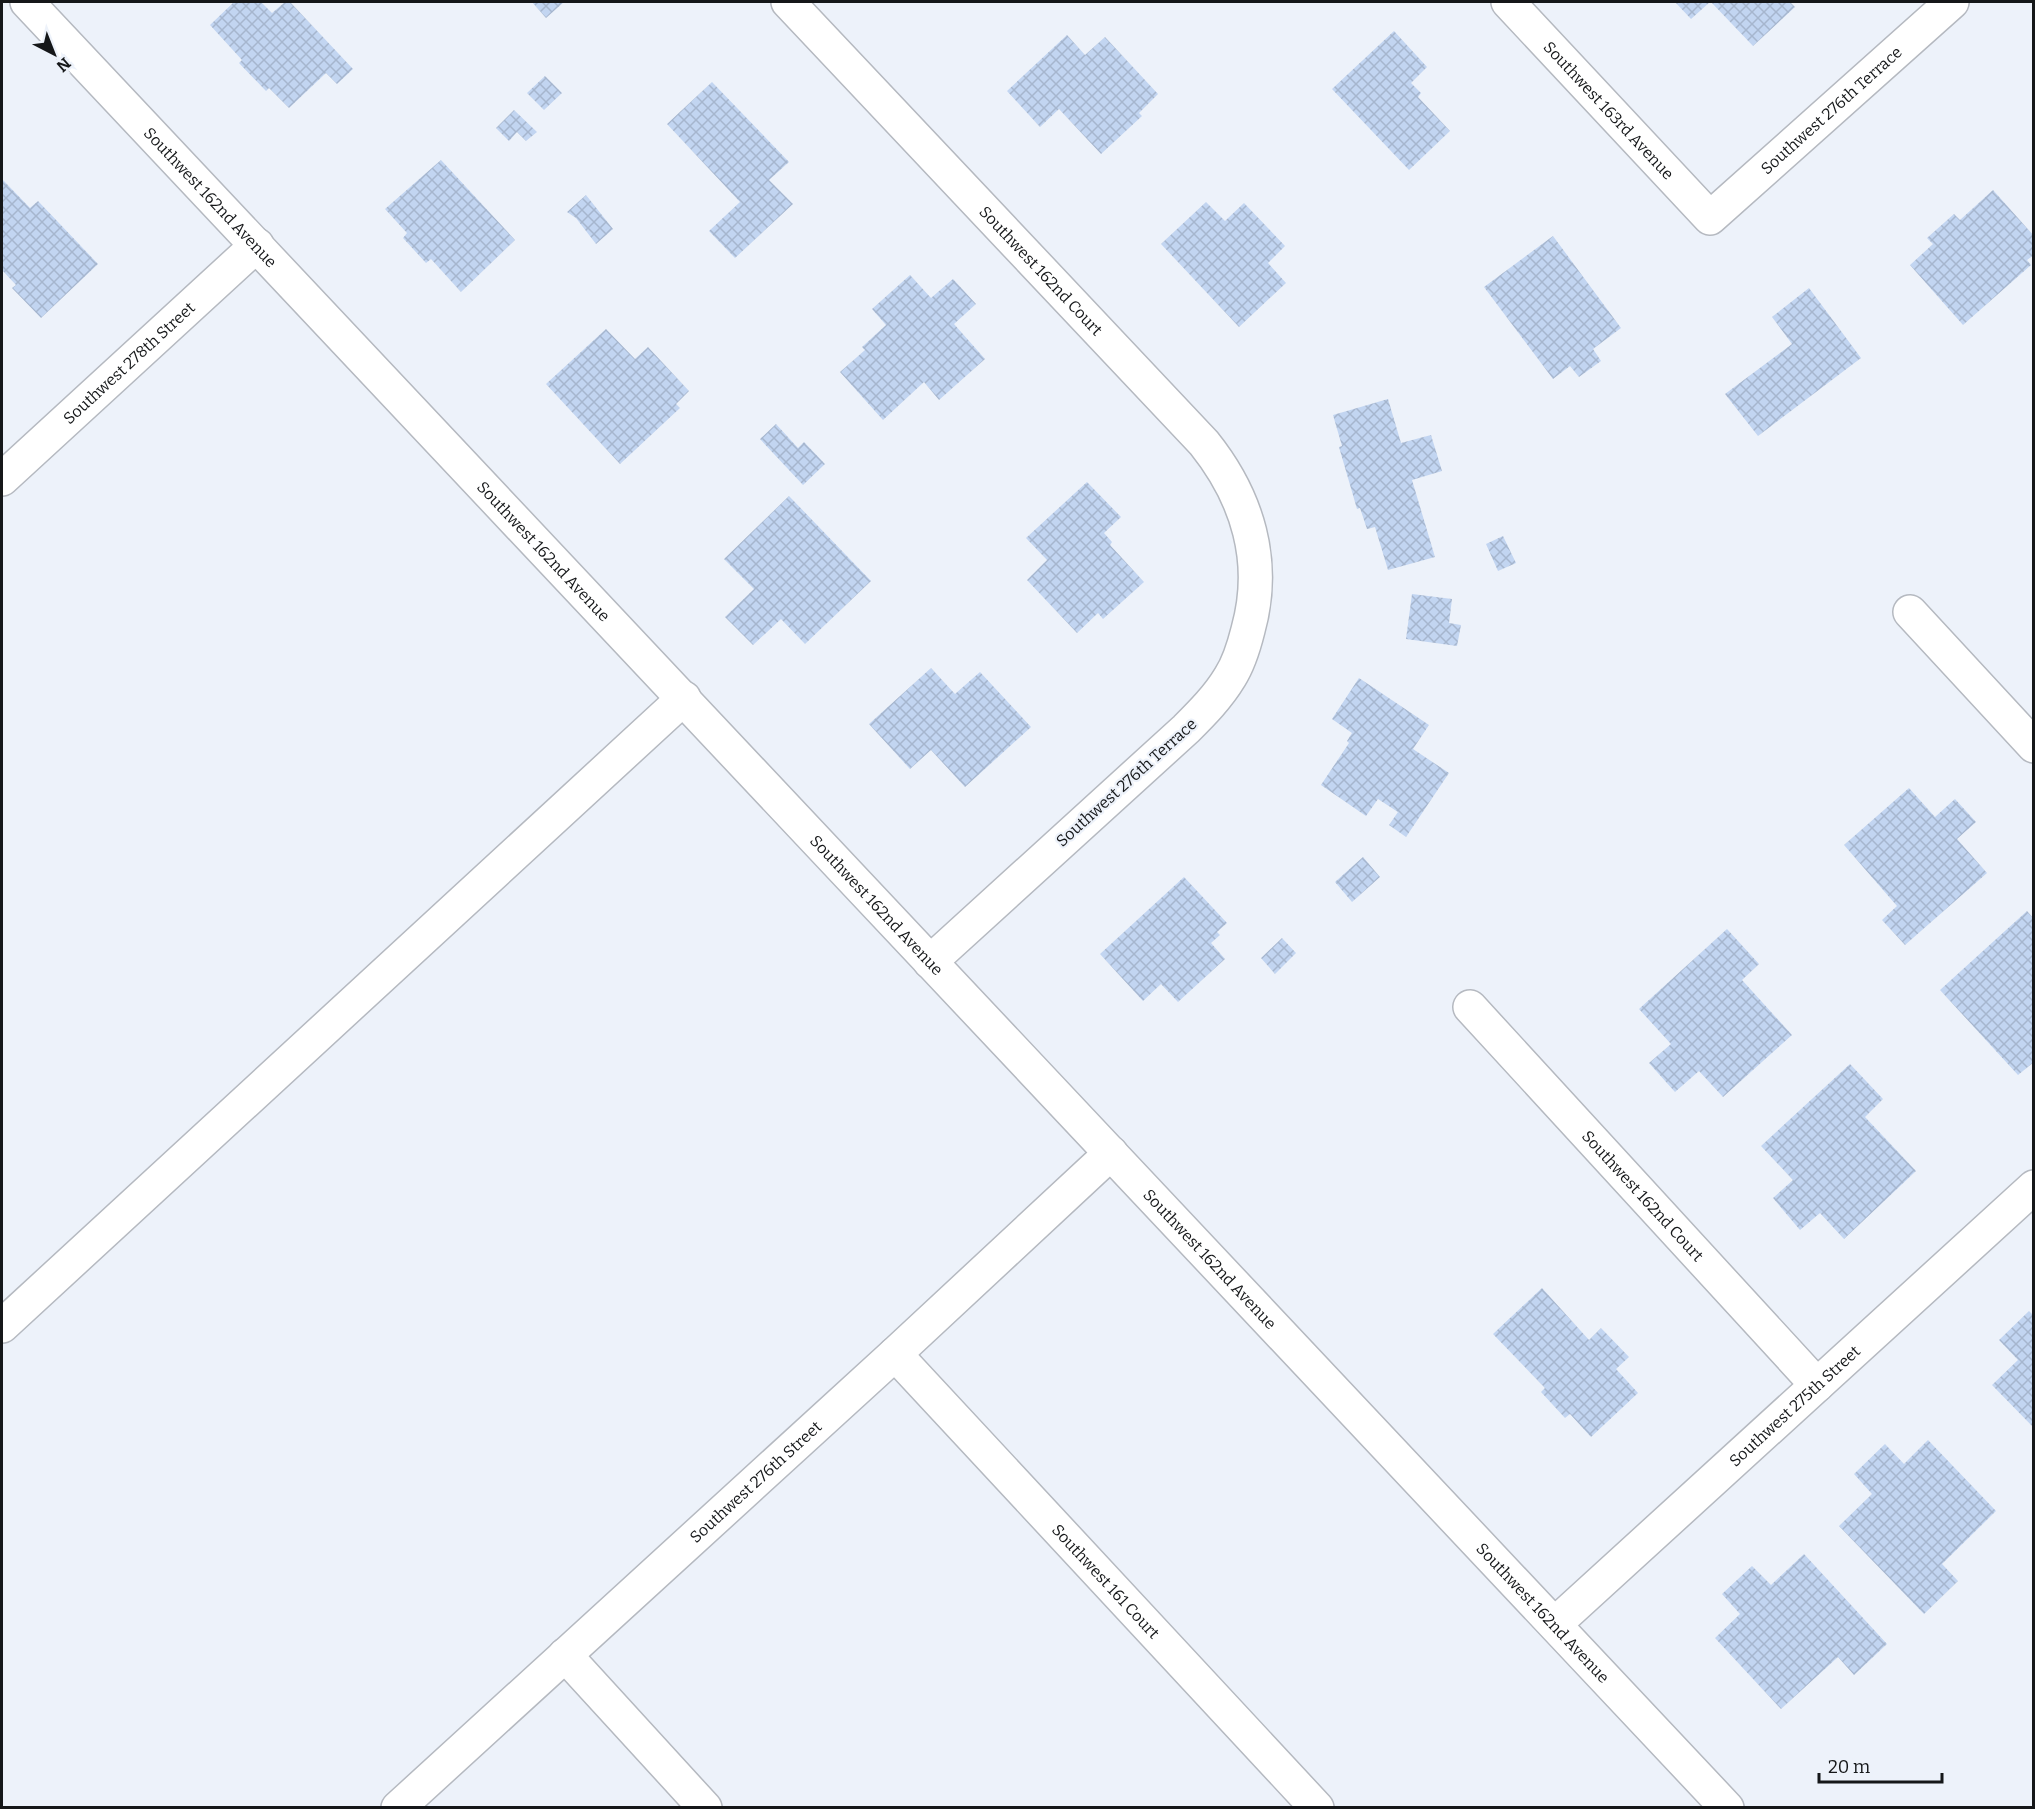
<svg xmlns="http://www.w3.org/2000/svg" width="2035" height="1809" viewBox="0 0 2035 1809" font-family="Bitter,serif">
<style>
.building{fill:url(#building-cross-hatch)}
.lines{fill:none;stroke-linecap:round;stroke-linejoin:round}
.minor-casing{stroke:#b5b9c0;stroke-width:36}
.minor{stroke:#fff;stroke-width:33}
.labels{text-anchor:middle;stroke-width:4.5;stroke-linejoin:round;paint-order:stroke}
.street-label{font-size:16px;fill:#151719;stroke:#edf2fa}
</style>
<defs>
<pattern id="building-cross-hatch" width="8" height="8" patternUnits="userSpaceOnUse" patternTransform="scale(1.5)"><rect width="8" height="8" fill="#c2d5f1"/><path d="M0 0l8 8M0 8l8-8" fill="none" stroke="#a6b6ce"/></pattern>
</defs>
<rect width="100%" height="100%" fill="#edf2fa"/>
<path class="building" d="M 234,2 L 261,2 L 272,13 L 285,2 L 290,2 L 353,69 L 337,84 L 326,73 L 289,108 L 269,88 L 266,91 L 239,63 L 242,60 L 210,25 Z
M 532,2 L 564,2 L 546,18 Z
M 1675,2 L 1710,2 L 1691,19 Z
M 1711,2 L 1790,2 L 1795,7 L 1753,46 Z
M 1394,31 L 1427,67 L 1411,83 L 1421,93 L 1418,97 L 1450,131 L 1409,170 L 1332,89 Z
M 1067,35 L 1085,55 L 1105,37 L 1158,94 L 1139,113 L 1142,116 L 1101,154 L 1059,109 L 1040,127 L 1007,91 Z
M 545,76 L 562,93 L 544,110 L 527,93 Z
M 712,82 L 789,162 L 769,180 L 793,204 L 735,258 L 709,231 L 740,202 L 667,124 Z
M 514,110 L 537,132 L 526,141 L 517,132 L 509,141 L 496,128 Z
M 441,160 L 515,240 L 461,292 L 431,259 L 426,263 L 403,238 L 407,233 L 385,209 Z
M 2,179 L 30,208 L 38,201 L 98,264 L 41,318 L 12,288 L 16,285 L 2,270 Z
M 1993,190 L 2034,236 L 2034,255 L 2027,260 L 2031,265 L 1963,325 L 1910,265 L 1933,244 L 1927,238 L 1954,214 L 1960,220 Z
M 586,195 L 613,229 L 596,244 L 576,218 L 567,212 Z
M 1206,202 L 1225,221 L 1244,203 L 1285,246 L 1268,263 L 1286,283 L 1239,327 L 1161,244 Z
M 1553,236 L 1621,328 L 1593,349 L 1601,361 L 1579,377 L 1570,366 L 1553,379 L 1484,287 Z
M 910,275 L 931,298 L 953,279 L 976,304 L 954,324 L 985,359 L 939,400 L 924,382 L 883,420 L 840,372 L 865,350 L 862,347 L 886,325 L 872,309 Z
M 1809,288 L 1861,358 L 1758,436 L 1725,394 L 1792,344 L 1772,317 Z
M 606,329 L 635,359 L 648,347 L 689,391 L 676,404 L 680,408 L 620,464 L 546,384 Z
M 1388,399 L 1401,443 L 1431,435 L 1442,471 L 1412,480 L 1435,557 L 1388,570 L 1375,527 L 1367,529 L 1360,508 L 1357,509 L 1339,447 L 1342,446 L 1333,415 Z
M 776,424 L 798,448 L 804,442 L 825,464 L 803,485 L 760,439 Z
M 1087,482 L 1121,517 L 1104,533 L 1112,542 L 1110,545 L 1144,582 L 1103,619 L 1098,613 L 1077,633 L 1027,580 L 1047,560 L 1026,538 Z
M 789,496 L 871,581 L 805,644 L 781,619 L 753,645 L 725,617 L 754,589 L 724,559 Z
M 1503,536 L 1516,563 L 1498,571 L 1486,544 Z
M 1412,594 L 1452,599 L 1449,623 L 1461,625 L 1457,646 L 1406,639 Z
M 931,668 L 955,694 L 980,672 L 1031,727 L 965,787 L 931,750 L 910,769 L 869,724 Z
M 1359,678 L 1429,725 L 1413,749 L 1449,773 L 1406,837 L 1389,825 L 1398,812 L 1378,799 L 1366,816 L 1321,785 L 1349,743 L 1347,741 L 1352,733 L 1332,719 Z
M 1909,788 L 1935,817 L 1955,799 L 1976,822 L 1957,839 L 1987,873 L 1905,945 L 1882,920 L 1897,906 L 1844,845 Z
M 1363,857 L 1380,877 L 1352,902 L 1335,882 Z
M 1184,877 L 1227,923 L 1217,932 L 1220,935 L 1211,943 L 1225,959 L 1178,1002 L 1161,984 L 1143,1001 L 1100,954 Z
M 2027,911 L 2034,919 L 2034,1062 L 2018,1075 L 1940,990 Z
M 1727,929 L 1759,964 L 1742,980 L 1792,1035 L 1723,1097 L 1699,1071 L 1675,1092 L 1649,1063 L 1671,1044 L 1639,1009 Z
M 1282,938 L 1296,953 L 1275,974 L 1261,958 Z
M 1850,1064 L 1883,1099 L 1865,1117 L 1916,1171 L 1844,1239 L 1820,1213 L 1800,1230 L 1773,1198 L 1793,1180 L 1761,1146 Z
M 1542,1288 L 1589,1340 L 1601,1328 L 1629,1357 L 1616,1369 L 1638,1393 L 1591,1437 L 1570,1414 L 1565,1418 L 1541,1392 L 1545,1388 L 1493,1334 Z
M 2029,1311 L 2034,1316 L 2034,1428 L 1992,1385 L 2018,1360 L 1999,1340 Z
M 1928,1440 L 1996,1511 L 1942,1564 L 1958,1581 L 1924,1614 L 1839,1526 L 1872,1494 L 1854,1474 L 1885,1444 L 1904,1464 Z
M 1804,1554 L 1887,1644 L 1854,1675 L 1838,1657 L 1781,1709 L 1715,1638 L 1740,1614 L 1722,1594 L 1752,1566 L 1771,1585 Z"/>
<g class="lines">
<g class="minor-casing">
<g id="minor">
<path id="s1" d="M 27,2 L 1727,1808"/>
<path id="s2" d="M 788,2 L 1204,443 C 1248,498 1267,562 1248,630 C 1244,646 1239,663 1230,677 C 1218,697 1202,713 1186,729 L 930,962"/>
<path id="s3" d="M 1508,2 L 1710,218 L 1952,2"/>
<path id="s4" d="M 2,479 L 257,245"/>
<path d="M 1910,612 L 2034,746"/>
<path id="s5" d="M 1470,1007 L 1817,1385"/>
<path d="M 2,1326 L 684,698"/>
<path id="s6" d="M 895,1354 L 1317,1808"/>
<path id="s7" d="M 1555,1624 L 2034,1187"/>
<path d="M 565,1655 L 705,1808"/>
<path id="s8" d="M 398,1808 L 895,1354 L 1111,1153"/>
</g>
</g>
<use href="#minor" class="minor"/>
</g>
<g class="labels">
<g class="street-label">
<text dy="6" stroke="none"><textPath href="#s3" startOffset="148">Southwest 163rd Avenue</textPath></text>
<text dy="6" stroke="none"><textPath href="#s3" startOffset="458">Southwest 276th Terrace</textPath></text>
<text dy="6" stroke="none"><textPath href="#s1" startOffset="268">Southwest 162nd Avenue</textPath></text>
<text dy="6" stroke="none"><textPath href="#s2" startOffset="369">Southwest 162nd Court</textPath></text>
<text dy="6" stroke="none"><textPath href="#s4" startOffset="172">Southwest 278th Street</textPath></text>
<text dy="6" stroke="none"><textPath href="#s1" startOffset="754">Southwest 162nd Avenue</textPath></text>
<text transform="translate(1126 782) rotate(-42)" y="6">Southwest 276th Terrace</text>
<text dy="6" stroke="none"><textPath href="#s1" startOffset="1240">Southwest 162nd Avenue</textPath></text>
<text dy="6" stroke="none"><textPath href="#s5" startOffset="256">Southwest 162nd Court</textPath></text>
<text dy="6" stroke="none"><textPath href="#s1" startOffset="1726">Southwest 162nd Avenue</textPath></text>
<text dy="6" stroke="none"><textPath href="#s7" startOffset="324">Southwest 275th Street</textPath></text>
<text dy="6" stroke="none"><textPath href="#s8" startOffset="484">Southwest 276th Street</textPath></text>
<text dy="6" stroke="none"><textPath href="#s6" startOffset="310">Southwest 161 Court</textPath></text>
<text dy="6" stroke="none"><textPath href="#s1" startOffset="2212">Southwest 162nd Avenue</textPath></text>
</g>
</g>
<rect width="2035" height="1809" fill="none" stroke="#151719" stroke-width="6"/>
<g transform="translate(54 54) rotate(138)" stroke="#edf2fa" stroke-width="4.5" paint-order="stroke">
<path d="M0-4.5L10 22L0 15L-10 22Z" fill="#151719"/>
<text y="-9" font-size="16" font-weight="bold" text-anchor="middle" fill="#151719">N</text>
</g>
<path d="M1819 1773v9h123v-9" fill="none" stroke="#151719" stroke-width="3"/>
<text x="1828" y="1773" font-size="18" fill="#151719" stroke="#edf2fa" stroke-width="4.5" paint-order="stroke">20 m</text>
</svg>
